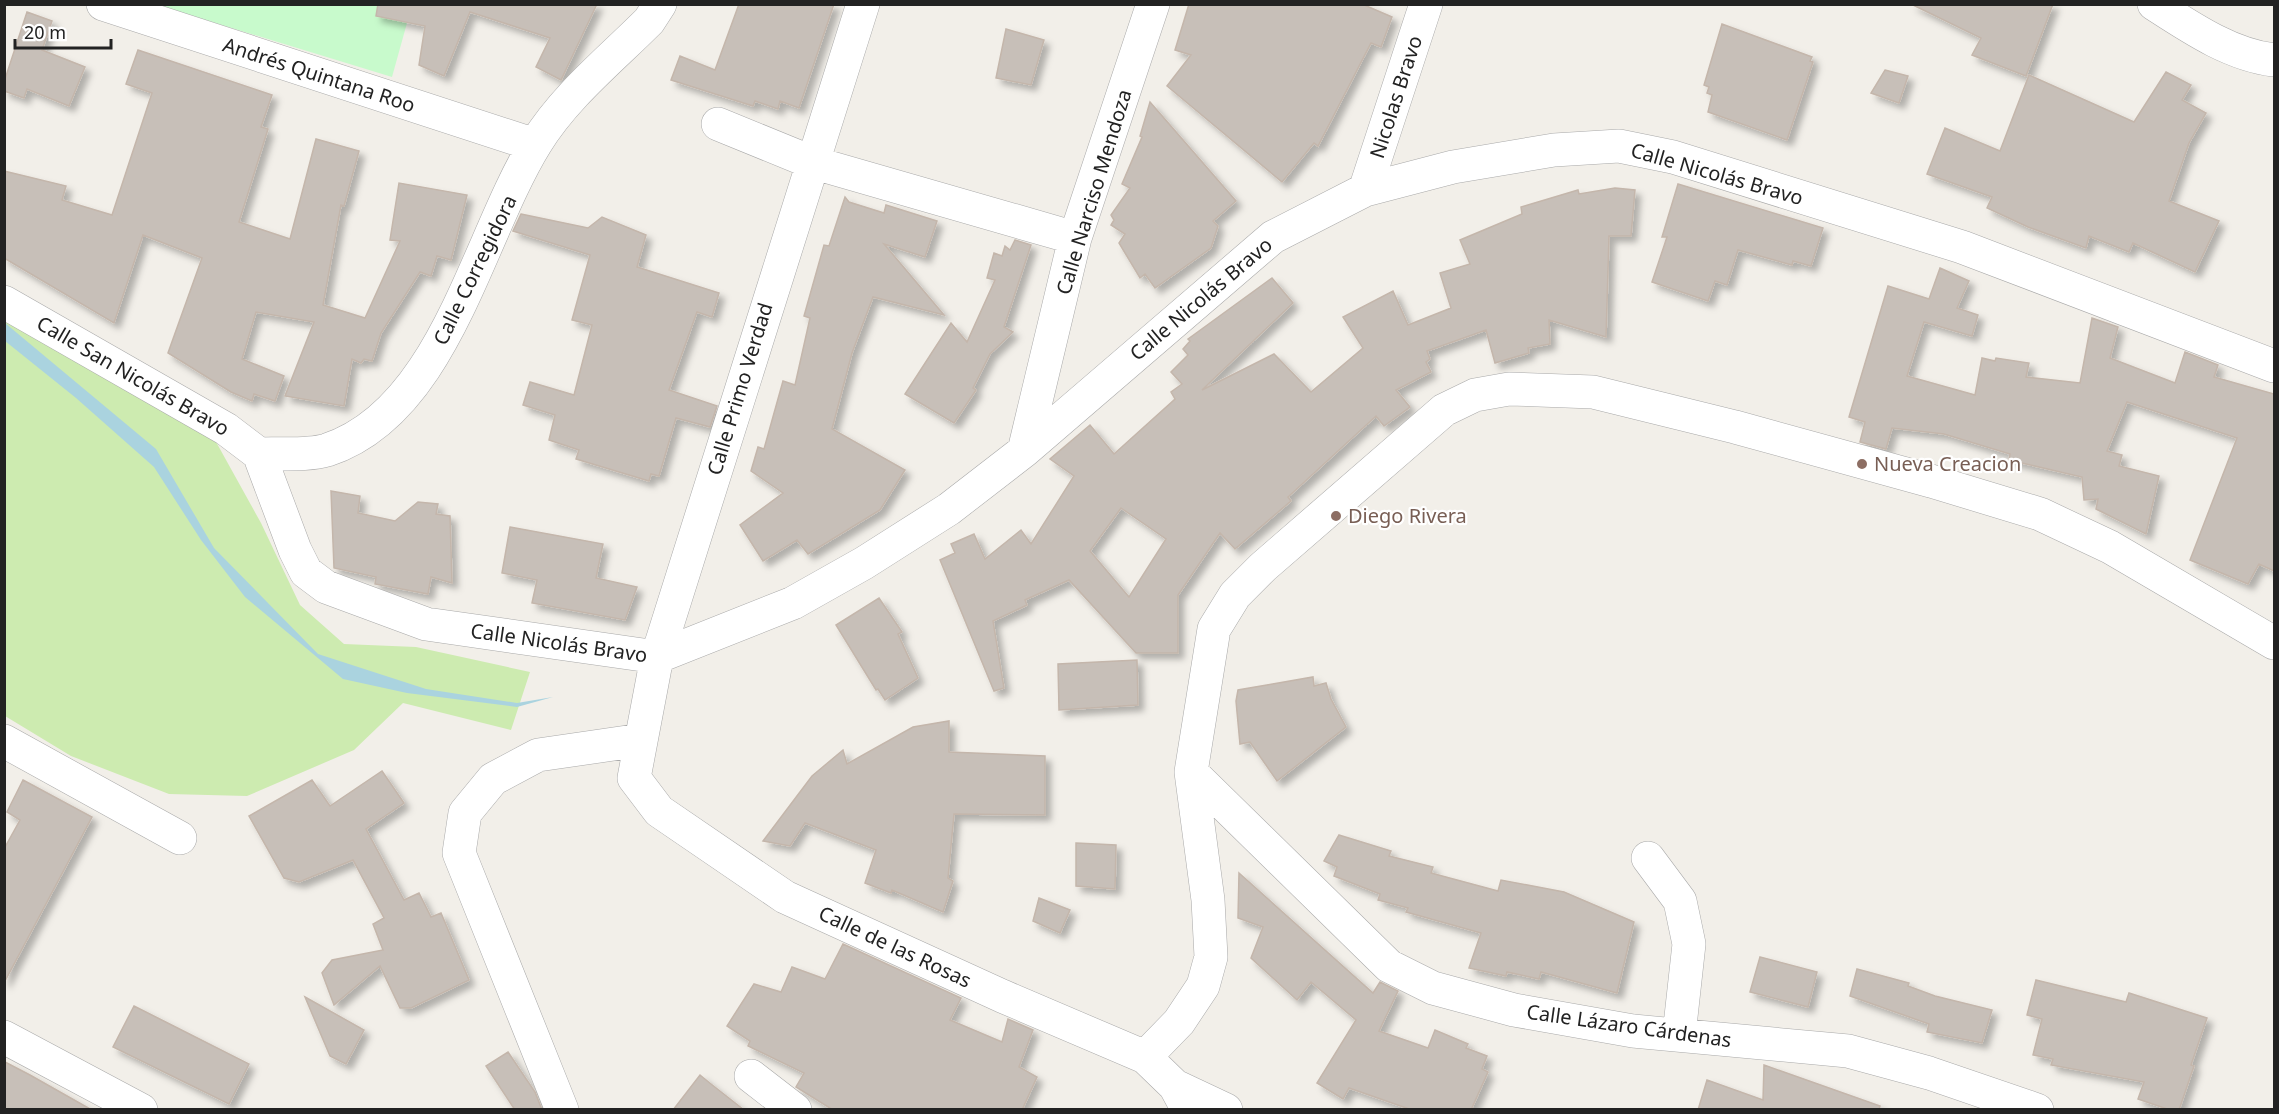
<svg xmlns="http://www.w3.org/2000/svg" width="2279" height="1114" viewBox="0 0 2279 1114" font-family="'Noto Sans',sans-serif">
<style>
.grass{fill:#cdebb0}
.park{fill:#c8facc}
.water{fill:#aad3df}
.building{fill:#c7bfb8;stroke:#c4b6ab;stroke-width:1.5;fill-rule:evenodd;filter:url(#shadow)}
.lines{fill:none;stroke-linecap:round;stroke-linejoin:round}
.minor-casing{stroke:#a9a9a9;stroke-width:34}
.minor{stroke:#fff;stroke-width:33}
.education-dot{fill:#8d6e63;stroke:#fff;stroke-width:2}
.labels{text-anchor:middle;stroke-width:4.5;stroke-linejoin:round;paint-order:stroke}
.street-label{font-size:20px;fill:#222;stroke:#fff}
.education-label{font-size:20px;fill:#785e54;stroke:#fff;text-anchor:start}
</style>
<defs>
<filter id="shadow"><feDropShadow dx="5.5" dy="5.5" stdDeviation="3" flood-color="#0004"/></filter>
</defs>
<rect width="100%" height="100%" fill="#f2efe9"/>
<path class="grass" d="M 5,320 L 205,422 L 261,523 L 300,605 L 344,644 L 416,647 L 530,672 L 511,730 L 403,703 L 354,750 L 247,796 L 169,794 L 71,756 L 5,716 Z"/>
<path class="park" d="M 153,4 L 412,5 L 392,77 Z"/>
<path class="water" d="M 5,323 L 156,449 L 214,548 L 318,654 L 426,689 L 517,703 L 553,697 L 517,707 L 407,693 L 343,679 L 245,597 L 201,540 L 154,467 L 76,398 L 5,341 Z"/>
<path class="building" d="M 378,4 L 597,4 L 561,80 L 536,67 L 550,38 L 470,12 L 444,76 L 419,65 L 425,26 L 376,16 Z
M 739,4 L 834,4 L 799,108 L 780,101 L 778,109 L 755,101 L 753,106 L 671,80 L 680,56 L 715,70 Z
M 1189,4 L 1362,4 L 1392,17 L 1381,47 L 1371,43 L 1318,146 L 1314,143 L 1282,182 L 1167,86 L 1191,55 L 1175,50 Z
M 1911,4 L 2053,4 L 2026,76 L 1972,55 L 1981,38 Z
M 27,12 L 52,21 L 42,50 L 85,67 L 69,106 L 27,89 L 24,98 L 4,91 L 4,82 Z
M 1722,24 L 1812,57 L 1810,61 L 1813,62 L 1787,140 L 1708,112 L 1712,95 L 1707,93 L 1709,87 L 1704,85 Z
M 1006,29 L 1044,40 L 1031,85 L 996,78 Z
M 138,50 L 272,95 L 261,127 L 268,129 L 239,222 L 290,239 L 316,139 L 359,151 L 344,206 L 341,205 L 323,305 L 365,318 L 400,241 L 390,240 L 399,183 L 467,195 L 451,260 L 437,256 L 431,276 L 420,272 L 381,333 L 372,361 L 364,359 L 361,363 L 352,359 L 344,406 L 285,396 L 314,322 L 256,312 L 242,359 L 284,376 L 275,401 L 254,394 L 252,401 L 231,392 L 168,353 L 202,258 L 143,235 L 114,323 L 4,258 L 4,171 L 66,186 L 62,200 L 112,215 L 152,93 L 126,84 Z
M 1885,70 L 1908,76 L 1899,103 L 1871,93 Z
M 2166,72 L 2191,85 L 2182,100 L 2206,113 L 2189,143 L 2169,201 L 2219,221 L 2195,272 L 2133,243 L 2129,252 L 2089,236 L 2086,248 L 2028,227 L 1987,208 L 1992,197 L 1927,174 L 1945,128 L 2000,151 L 2029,75 L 2134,122 Z
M 1150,102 L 1236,201 L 1213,221 L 1218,226 L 1211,248 L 1155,288 L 1145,274 L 1140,278 L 1119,243 L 1125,234 L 1111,225 L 1114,220 L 1111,215 L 1130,188 L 1122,184 L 1142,137 L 1140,136 Z
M 1678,184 L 1823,228 L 1811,266 L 1793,261 L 1792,265 L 1738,250 L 1727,285 L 1715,281 L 1708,301 L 1652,282 L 1667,237 L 1662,237 Z
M 1615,188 L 1635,190 L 1631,236 L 1609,236 L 1606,337 L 1549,320 L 1550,344 L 1528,348 L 1529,353 L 1495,363 L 1486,330 L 1427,351 L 1430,359 L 1426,362 L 1431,372 L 1396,390 L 1410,407 L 1384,426 L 1376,416 L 1288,497 L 1291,501 L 1235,549 L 1220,533 L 1178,595 L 1178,653 L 1136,653 L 1069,580 L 1025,600 L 1027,605 L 993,621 L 1004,688 L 994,691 L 940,560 L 955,553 L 951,544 L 974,534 L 985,559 L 1021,530 L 1031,544 L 1074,476 L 1050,459 L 1090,425 L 1114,454 L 1175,399 L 1171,392 L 1182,384 L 1171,372 L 1188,355 L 1183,349 L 1190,341 L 1188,339 L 1272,278 L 1293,303 L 1202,390 L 1274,354 L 1311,392 L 1363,348 L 1343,317 L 1393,291 L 1408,325 L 1451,308 L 1440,273 L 1470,264 L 1460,240 L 1522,214 L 1521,207 L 1578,190 L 1579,194 ZM 1121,508 L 1166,539 L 1129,597 L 1090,551 Z
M 845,197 L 849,202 L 884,213 L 886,205 L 937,221 L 925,257 L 884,244 L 944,315 L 873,297 L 852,353 L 832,429 L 905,470 L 880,510 L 808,554 L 797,540 L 763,561 L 740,525 L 783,493 L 751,471 L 758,447 L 764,449 L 783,381 L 795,385 L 810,318 L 804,316 L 824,245 L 829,246 Z
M 521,214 L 588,228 L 602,217 L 646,235 L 637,267 L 719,293 L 712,317 L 697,312 L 669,390 L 717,406 L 710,427 L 676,418 L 659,476 L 651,474 L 649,481 L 576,459 L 579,450 L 549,440 L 555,415 L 523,405 L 530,382 L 574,395 L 592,325 L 572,320 L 590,255 L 513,231 Z
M 1015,240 L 1031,245 L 1004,327 L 1013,332 L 990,354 L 973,388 L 976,390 L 954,423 L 905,394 L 951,323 L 967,342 L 995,280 L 987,278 L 994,253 L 1002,256 L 1005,246 L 1010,250 Z
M 1940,268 L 1969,281 L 1957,308 L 1978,315 L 1972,336 L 1924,322 L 1907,376 L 1975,395 L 1982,358 L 1995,361 L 1996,358 L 2029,363 L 2026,377 L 2080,383 L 2092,318 L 2118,327 L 2110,358 L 2175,383 L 2185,352 L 2218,365 L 2214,377 L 2274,394 L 2274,571 L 2259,564 L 2248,584 L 2190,560 L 2237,438 L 2127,402 L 2107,451 L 2122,455 L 2119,466 L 2159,476 L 2146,534 L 2096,509 L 2098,499 L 2084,500 L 2082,477 L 2009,460 L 2010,454 L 1944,434 L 1892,428 L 1886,449 L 1860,442 L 1865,422 L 1849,417 L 1888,286 L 1929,299 Z
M 331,491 L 360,496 L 358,513 L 395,521 L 418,502 L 438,504 L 436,514 L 450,516 L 452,583 L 431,577 L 428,594 L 375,584 L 376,577 L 334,568 Z
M 510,527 L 603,544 L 596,578 L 637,587 L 625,620 L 532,603 L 537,580 L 502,573 Z
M 879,598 L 902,632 L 898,634 L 918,678 L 885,700 L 878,689 L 876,690 L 836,625 Z
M 1137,660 L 1138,705 L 1059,710 L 1058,664 Z
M 1313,677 L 1314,686 L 1326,683 L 1331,699 L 1346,727 L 1277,781 L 1250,742 L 1240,744 L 1236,701 L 1238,690 Z
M 949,721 L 949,752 L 1045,756 L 1045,815 L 954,814 L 948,878 L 953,881 L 943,912 L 892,890 L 891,893 L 865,883 L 876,850 L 805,823 L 790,846 L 763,841 L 812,776 L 843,750 L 847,764 L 913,727 Z
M 382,771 L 404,803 L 366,829 L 404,900 L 419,893 L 431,917 L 441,913 L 469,980 L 411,1008 L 400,1008 L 380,966 L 334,1005 L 322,973 L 332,960 L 383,950 L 373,924 L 384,918 L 353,860 L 299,882 L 284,878 L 249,816 L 312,780 L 330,806 Z
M 23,780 L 92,817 L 4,983 L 4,849 L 20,820 L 7,812 Z
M 1339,835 L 1391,851 L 1389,856 L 1433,867 L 1431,873 L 1498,891 L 1501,880 L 1564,892 L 1634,922 L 1617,993 L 1541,972 L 1539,979 L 1507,972 L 1506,976 L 1469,968 L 1481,933 L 1406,912 L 1408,908 L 1378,900 L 1380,894 L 1334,876 L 1337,867 L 1324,861 Z
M 1076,843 L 1116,845 L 1115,889 L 1076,886 Z
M 1239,873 L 1373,993 L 1380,982 L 1398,991 L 1379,1031 L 1428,1048 L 1435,1030 L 1468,1044 L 1466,1048 L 1487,1056 L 1482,1069 L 1488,1072 L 1471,1110 L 1412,1110 L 1349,1088 L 1343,1099 L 1317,1083 L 1356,1020 L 1311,982 L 1297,1000 L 1251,958 L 1263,927 L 1238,918 Z
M 1039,898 L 1070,910 L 1060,933 L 1033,921 Z
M 843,944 L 961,998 L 950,1020 L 1002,1042 L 1008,1019 L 1033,1030 L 1019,1067 L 1037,1077 L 1022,1110 L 833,1110 L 796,1087 L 804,1073 L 748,1046 L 750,1041 L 727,1026 L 754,984 L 781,992 L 792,967 L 825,979 Z
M 1760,957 L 1817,972 L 1808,1007 L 1750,992 Z
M 1857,969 L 1909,983 L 1908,986 L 1935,996 L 1992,1010 L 1982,1043 L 1927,1032 L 1929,1024 L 1850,996 Z
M 2036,980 L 2126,1002 L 2129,993 L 2207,1018 L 2191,1065 L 2194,1066 L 2179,1110 L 2170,1110 L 2138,1099 L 2144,1082 L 2051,1065 L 2053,1059 L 2033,1055 L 2042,1019 L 2027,1015 Z
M 305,997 L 364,1030 L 346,1064 L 330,1056 Z
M 134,1006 L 249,1064 L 229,1104 L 113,1047 Z
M 508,1052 L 535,1092 L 542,1110 L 515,1110 L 486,1066 Z
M 5,1062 L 30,1075 L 92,1110 L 4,1110 Z
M 1764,1065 L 1880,1106 L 1879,1110 L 1698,1110 L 1707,1080 L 1763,1100 Z
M 700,1075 L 711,1084 L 744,1110 L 673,1110 Z"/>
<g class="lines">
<g class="minor-casing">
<path id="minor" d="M 103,4 L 535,145
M 863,4 L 657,657 L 634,778 L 659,811 L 785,897 L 1002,996 L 1145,1057 L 1175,1086 L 1188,1110
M 2154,4 C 2191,28 2231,55 2274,60
M 718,124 L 811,162 L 1075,238
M 1365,190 L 1426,4
M 4,302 L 226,429 L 259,454
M 1024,451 L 1075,238 L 1153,4
M 259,454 L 295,550 L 306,572 L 326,587 L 426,624 L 657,657 L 793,603 L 864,563 L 949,509 L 1024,451 L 1273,237 L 1365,190 L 1453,167 L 1554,150 L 1619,146 L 1673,157 L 1962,247 L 2274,366
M 259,454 C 280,453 307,456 327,450 C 444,412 477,238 536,143 C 565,96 610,60 649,21 L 660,4
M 4,741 L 180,838
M 1191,772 L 1389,966 L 1433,988 L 1514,1010 L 1633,1031 L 1848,1051 L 1929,1073 L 2037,1110
M 1648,858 L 1680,901 L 1689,944 L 1679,1035
M 4,1037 L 141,1110
M 1145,1057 L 1179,1022 L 1203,986 L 1211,957 L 1208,900 L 1191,772 L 1214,629 L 1235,595 L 1263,567 L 1444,410 L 1475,395 L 1509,389 L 1593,392 L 1735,427 L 1931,481 L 2040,514 L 2110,547 L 2274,643
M 751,1076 L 795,1110
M 1175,1086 L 1226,1110
M 562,1110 L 459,853 L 465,813 L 493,779 L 538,755 L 641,740"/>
</g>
<use href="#minor" class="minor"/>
</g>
<g class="education-dot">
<circle cx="1862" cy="464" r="6"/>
<circle cx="1336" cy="516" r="6"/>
</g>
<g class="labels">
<g class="street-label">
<text transform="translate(319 75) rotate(18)" y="7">Andrés Quintana Roo</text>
<text transform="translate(1396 97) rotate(-72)" y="7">Nicolas Bravo</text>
<text transform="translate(1717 174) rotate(16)" y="7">Calle Nicolás Bravo</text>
<text transform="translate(1094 192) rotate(-73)" y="7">Calle Narciso Mendoza</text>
<text transform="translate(475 270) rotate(-64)" y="7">Calle Corregidora</text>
<text transform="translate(1201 299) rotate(-40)" y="7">Calle Nicolás Bravo</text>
<text transform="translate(133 376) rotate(30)" y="7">Calle San Nicolás Bravo</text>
<text transform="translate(740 389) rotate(-73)" y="7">Calle Primo Verdad</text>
<text transform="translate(559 643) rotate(8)" y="7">Calle Nicolás Bravo</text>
<text transform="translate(895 947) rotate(25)" y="7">Calle de las Rosas</text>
<text transform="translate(1629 1026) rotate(8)" y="7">Calle Lázaro Cárdenas</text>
</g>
<g class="education-label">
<text x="1874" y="471">Nueva Creacion</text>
<text x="1348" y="523">Diego Rivera</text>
</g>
</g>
<rect width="2279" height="1114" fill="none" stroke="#222222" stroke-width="12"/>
<path d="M15 39v9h96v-9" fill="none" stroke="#222222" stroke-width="3"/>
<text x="24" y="39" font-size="18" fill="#222222" stroke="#ffffff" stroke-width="4.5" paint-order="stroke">20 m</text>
</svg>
